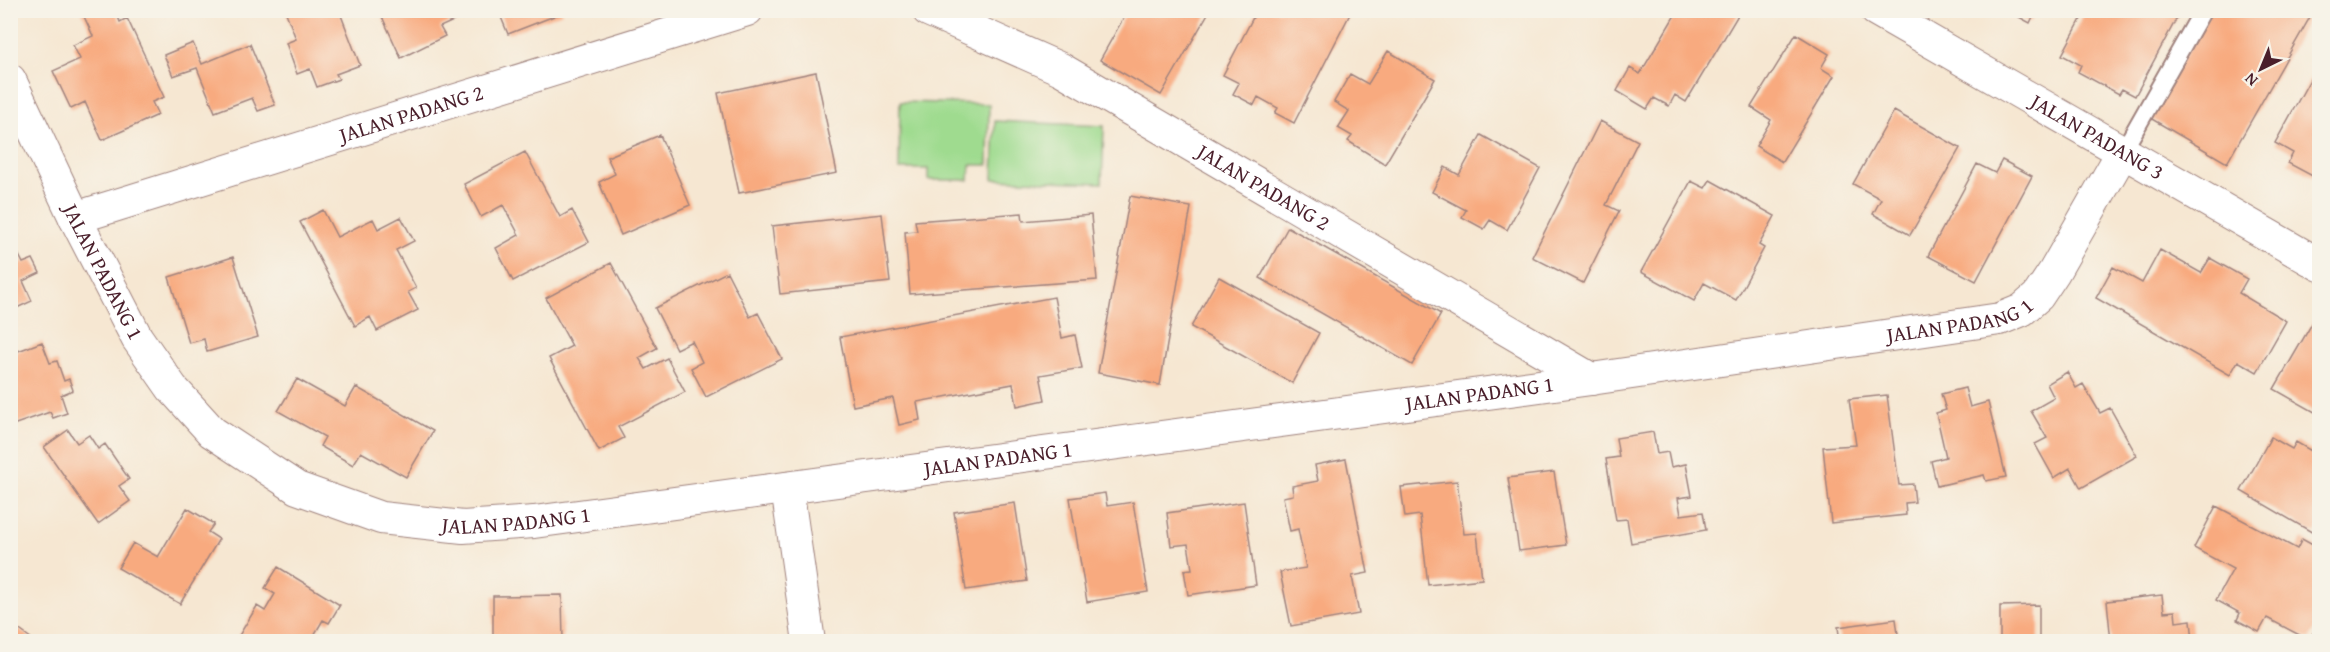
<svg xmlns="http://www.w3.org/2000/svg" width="2330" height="652" viewBox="0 0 2330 652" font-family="'Gentium Book Plus',serif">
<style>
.green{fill:#9fdb8f;stroke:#747d5d;stroke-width:1.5}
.building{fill:#f8aa7f}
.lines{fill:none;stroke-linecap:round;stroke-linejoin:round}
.service-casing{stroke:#a0837e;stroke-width:20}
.minor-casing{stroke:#a0837e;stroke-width:34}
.service{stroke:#fff;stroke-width:16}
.minor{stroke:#fff;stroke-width:32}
.labels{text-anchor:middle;stroke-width:4.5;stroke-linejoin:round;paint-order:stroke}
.street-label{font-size:21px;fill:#4a1f2b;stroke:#f7f3e8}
</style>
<rect width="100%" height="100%" fill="#f7f3e8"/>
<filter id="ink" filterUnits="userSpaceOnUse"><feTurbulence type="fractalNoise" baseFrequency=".0167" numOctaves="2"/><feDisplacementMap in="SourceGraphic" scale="12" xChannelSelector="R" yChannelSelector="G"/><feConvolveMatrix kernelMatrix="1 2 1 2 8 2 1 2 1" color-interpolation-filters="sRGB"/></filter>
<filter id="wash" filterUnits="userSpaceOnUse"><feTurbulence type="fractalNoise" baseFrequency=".008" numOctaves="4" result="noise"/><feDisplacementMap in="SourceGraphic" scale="24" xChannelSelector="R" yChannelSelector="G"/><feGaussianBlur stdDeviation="1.35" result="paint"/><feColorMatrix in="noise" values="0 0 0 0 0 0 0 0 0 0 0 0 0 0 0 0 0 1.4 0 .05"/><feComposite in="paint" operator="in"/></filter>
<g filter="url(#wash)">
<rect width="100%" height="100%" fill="#f6e7d2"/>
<path class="green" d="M 900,102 L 989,104 L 988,165 L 970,165 L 969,180 L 928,180 L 928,169 L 899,169 Z
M 995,121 L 1104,126 L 1102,183 L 993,179 Z"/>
<g id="blocks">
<path class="building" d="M 81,10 L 115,10 L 120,22 L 127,18 L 164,97 L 152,102 L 158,115 L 102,140 L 85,102 L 71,109 L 53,71 L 80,59 L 73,45 L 93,36 Z
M 285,10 L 339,10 L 360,65 L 336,74 L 339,79 L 317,87 L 310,69 L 297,74 L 286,43 L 296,39 Z
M 379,10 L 459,10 L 462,17 L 440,27 L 445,36 L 401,58 Z
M 498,10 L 561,10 L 562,13 L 508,34 Z
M 1128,10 L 1210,10 L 1161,95 L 1100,60 Z
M 1257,10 L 1352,10 L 1294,123 L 1275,113 L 1278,108 L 1258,97 L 1254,105 L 1233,94 L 1239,83 L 1223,75 Z
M 1678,10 L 1731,10 L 1738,15 L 1686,102 L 1675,95 L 1669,106 L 1654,98 L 1647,109 L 1617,91 L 1630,68 L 1640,74 Z
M 2006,10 L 2036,10 L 2030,23 Z
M 2086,10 L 2181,10 L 2135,96 L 2122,89 L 2119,94 L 2078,72 L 2081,65 L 2062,55 Z
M 2211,10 L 2314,10 L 2227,163 L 2150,118 Z
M 1796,34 L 1829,54 L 1821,68 L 1834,76 L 1782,162 L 1756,146 L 1771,120 L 1751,107 Z
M 193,43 L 202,64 L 250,44 L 275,105 L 258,111 L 252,98 L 215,112 L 197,68 L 173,76 L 164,55 Z
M 1388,51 L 1435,79 L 1385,164 L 1348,141 L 1352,136 L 1338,128 L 1349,111 L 1334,102 L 1350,74 L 1368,84 Z
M 816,72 L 837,173 L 739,193 L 718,93 Z
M 2313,74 L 2320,78 L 2320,180 L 2288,163 L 2293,153 L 2275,143 Z
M 1894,111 L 1960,148 L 1910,235 L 1873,214 L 1881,199 L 1853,184 Z
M 1600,121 L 1638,141 L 1606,205 L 1619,211 L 1583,283 L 1532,257 Z
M 660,135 L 690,205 L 621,235 L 599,182 L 615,174 L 607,157 Z
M 1481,135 L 1540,168 L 1507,230 L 1490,220 L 1484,229 L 1462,217 L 1466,210 L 1432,192 L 1445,167 L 1459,175 Z
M 525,152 L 560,217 L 572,210 L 589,242 L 513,281 L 496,248 L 519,235 L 503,205 L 481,217 L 464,184 Z
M 2002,160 L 2032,176 L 1976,281 L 1928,256 L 1977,164 L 1995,173 Z
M 1710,180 L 1775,216 L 1759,245 L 1764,248 L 1736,300 L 1704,283 L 1694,301 L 1641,272 L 1691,181 L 1705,188 Z
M 1130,196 L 1191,207 L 1160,385 L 1098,373 Z
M 323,210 L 337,237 L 373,219 L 378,229 L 401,217 L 414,241 L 396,250 L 416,288 L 408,292 L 418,310 L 377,331 L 370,317 L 355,326 L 300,222 Z
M 1022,213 L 1023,221 L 1091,215 L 1097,280 L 910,294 L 905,232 L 917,231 L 915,221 Z
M 882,214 L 890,282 L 780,294 L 772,226 Z
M 1288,227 L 1441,314 L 1412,365 L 1260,278 Z
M 10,238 L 23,263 L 33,259 L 40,273 L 23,281 L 32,301 L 10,311 Z
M 2160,250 L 2201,273 L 2210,258 L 2247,279 L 2239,293 L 2286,321 L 2257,372 L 2238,361 L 2230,375 L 2096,298 L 2113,267 L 2142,283 Z
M 233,257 L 258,337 L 207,352 L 204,339 L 189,343 L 169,277 Z
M 611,263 L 657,348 L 639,358 L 646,369 L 667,358 L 685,392 L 618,427 L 624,438 L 599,451 L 549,358 L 572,346 L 546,298 Z
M 727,272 L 750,317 L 758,313 L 782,359 L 706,397 L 691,368 L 702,362 L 692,341 L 676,349 L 655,308 Z
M 1219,277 L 1319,333 L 1292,383 L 1191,327 Z
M 1054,297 L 1062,338 L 1075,335 L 1082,368 L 1040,375 L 1045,400 L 1017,406 L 1013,384 L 917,402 L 920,420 L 899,425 L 893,398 L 853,406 L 840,337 Z
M 2317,315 L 2320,316 L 2320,415 L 2274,389 Z
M 42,342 L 50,363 L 57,361 L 64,381 L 69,379 L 73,390 L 61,395 L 67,413 L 53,418 L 50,412 L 10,426 L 10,354 Z
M 2067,372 L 2076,388 L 2083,384 L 2100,413 L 2110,408 L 2137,456 L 2081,488 L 2070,468 L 2054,478 L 2035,444 L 2047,438 L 2031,411 L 2054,398 L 2047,384 Z
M 297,379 L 345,406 L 356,387 L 433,431 L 406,477 L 361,452 L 353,465 L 320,446 L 325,437 L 278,411 Z
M 1965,388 L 1970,407 L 1988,402 L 2006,477 L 1986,481 L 1984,475 L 1937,486 L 1931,461 L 1946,457 L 1936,413 L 1946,410 L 1941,394 Z
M 1887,395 L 1899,485 L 1913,484 L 1915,502 L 1905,503 L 1906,515 L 1831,523 L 1823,447 L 1856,445 L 1849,399 Z
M 68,430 L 77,443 L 89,435 L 98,449 L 105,444 L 129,479 L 119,486 L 130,501 L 98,524 L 44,447 Z
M 1653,432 L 1657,454 L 1668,452 L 1671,467 L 1686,464 L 1692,496 L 1678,498 L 1681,515 L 1703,512 L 1706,530 L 1631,543 L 1627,519 L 1616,520 L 1606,459 L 1619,457 L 1616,438 Z
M 2271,437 L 2292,449 L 2296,442 L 2320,456 L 2320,526 L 2315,534 L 2241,491 Z
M 1346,459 L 1368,573 L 1352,576 L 1359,614 L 1291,626 L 1280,572 L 1306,568 L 1298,529 L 1290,531 L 1283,497 L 1293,495 L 1292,486 L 1318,481 L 1315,465 Z
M 1554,472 L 1566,545 L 1519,551 L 1508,478 Z
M 1457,481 L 1464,534 L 1477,533 L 1482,579 L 1428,585 L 1420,515 L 1405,517 L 1401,487 Z
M 1105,493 L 1107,506 L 1133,502 L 1148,592 L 1087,602 L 1070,498 Z
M 1244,502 L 1256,585 L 1188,595 L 1184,570 L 1192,569 L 1188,544 L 1171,546 L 1167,513 Z
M 1015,503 L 1027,581 L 966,590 L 954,512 Z
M 2216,506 L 2297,549 L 2302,539 L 2320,549 L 2320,621 L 2309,640 L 2267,618 L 2259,632 L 2237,620 L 2240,613 L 2216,600 L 2233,569 L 2194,548 Z
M 187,508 L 214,524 L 208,532 L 219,539 L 180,604 L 118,568 L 133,543 L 158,557 Z
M 278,567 L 340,605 L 329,623 L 323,620 L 310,642 L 235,642 L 257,606 L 265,611 L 275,594 L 265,588 Z
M 562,595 L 563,642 L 493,642 L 493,596 Z
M 2162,595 L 2164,612 L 2175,611 L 2176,622 L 2191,620 L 2193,642 L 2111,642 L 2107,601 Z
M 2039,605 L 2039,642 L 2000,642 L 2000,606 Z
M 1896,619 L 1899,642 L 1840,642 L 1838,627 Z
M 10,623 L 32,639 L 31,642 L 10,642 Z"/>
</g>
</g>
<g filter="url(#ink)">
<use href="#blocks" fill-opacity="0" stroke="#a0837e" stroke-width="1.5"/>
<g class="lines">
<g class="service-casing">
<path id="service" d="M 2122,153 L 2203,10"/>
</g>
<g class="minor-casing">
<g id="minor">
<path id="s1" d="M 928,10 L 1061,69 L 1591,379"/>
<path id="s2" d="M 1876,10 L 2320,265"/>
<path id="s3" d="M 10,80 L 75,218 L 137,338 L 172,388 L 212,432 L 297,488 L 381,518 L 463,527 L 534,522 L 1591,379 L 2000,319 L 2022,310 L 2038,296 L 2054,272 L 2122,153"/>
<path id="s4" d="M 75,218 L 747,10"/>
<path d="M 787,488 L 809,642"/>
</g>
</g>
<use href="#service" class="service"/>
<use href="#minor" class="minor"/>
</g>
</g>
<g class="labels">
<g class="street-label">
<text dy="7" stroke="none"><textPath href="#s4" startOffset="352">JALAN PADANG 2</textPath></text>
<text dy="7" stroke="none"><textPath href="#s2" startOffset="255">JALAN PADANG 3</textPath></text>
<text dy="7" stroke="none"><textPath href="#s1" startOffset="380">JALAN PADANG 2</textPath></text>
<text dy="7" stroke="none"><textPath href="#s3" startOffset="213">JALAN PADANG 1</textPath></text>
<text dy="7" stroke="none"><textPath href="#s3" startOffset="2193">JALAN PADANG 1</textPath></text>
<text dy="7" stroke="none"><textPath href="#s3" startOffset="1707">JALAN PADANG 1</textPath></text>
<text dy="7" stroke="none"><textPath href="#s3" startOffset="1221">JALAN PADANG 1</textPath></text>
<text dy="7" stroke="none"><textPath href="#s3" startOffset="735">JALAN PADANG 1</textPath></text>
</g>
</g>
<rect width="2330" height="652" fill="none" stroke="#f7f3e8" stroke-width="36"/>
<g transform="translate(2261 69) rotate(223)" stroke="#f7f3e8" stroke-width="4.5" paint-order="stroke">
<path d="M0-4.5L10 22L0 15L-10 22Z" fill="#4a1f2b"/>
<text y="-9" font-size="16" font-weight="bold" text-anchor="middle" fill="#4a1f2b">N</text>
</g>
</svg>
